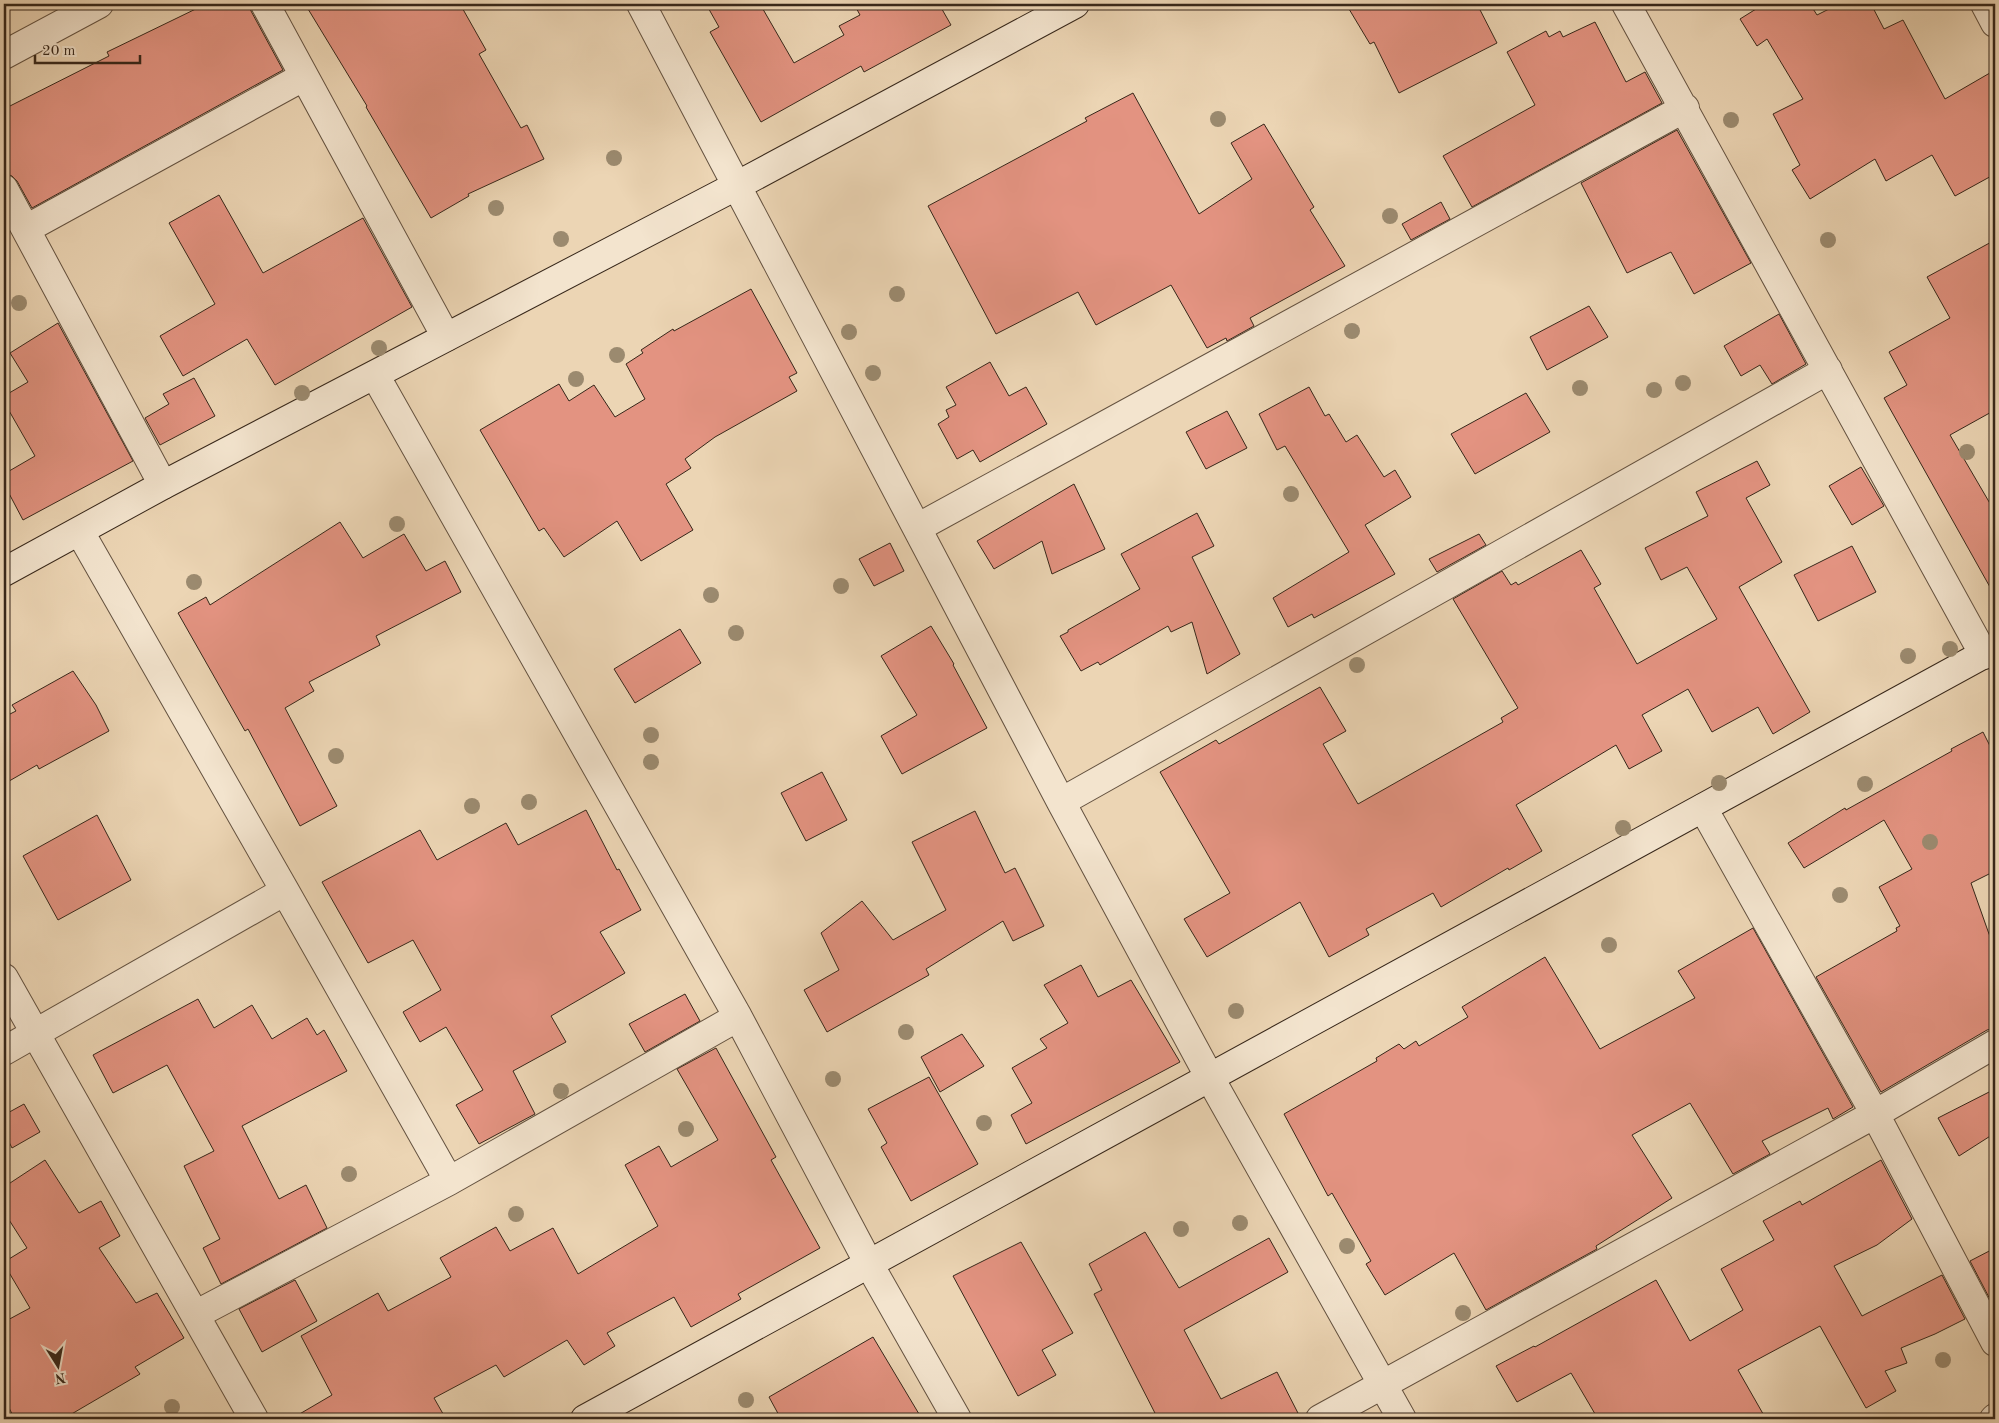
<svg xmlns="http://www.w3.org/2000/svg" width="1999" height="1423" viewBox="0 0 1999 1423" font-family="'Old Standard TT',serif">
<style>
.building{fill:#e39381;stroke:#37271a}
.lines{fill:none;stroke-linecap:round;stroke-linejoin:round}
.street-casing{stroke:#645240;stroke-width:30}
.secondary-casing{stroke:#37271a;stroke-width:30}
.street{stroke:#f3e4ce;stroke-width:28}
.secondary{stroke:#f3e4ce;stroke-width:28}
.tree{fill:#9b8a6f}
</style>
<rect width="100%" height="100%" fill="#ecd5b4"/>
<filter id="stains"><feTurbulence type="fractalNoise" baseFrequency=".004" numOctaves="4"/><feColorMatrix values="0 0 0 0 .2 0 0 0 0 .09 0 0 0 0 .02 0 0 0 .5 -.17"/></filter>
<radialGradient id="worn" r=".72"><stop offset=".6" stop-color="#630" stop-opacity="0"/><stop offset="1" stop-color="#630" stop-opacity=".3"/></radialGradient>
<path class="building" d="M 206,4 L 249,4 L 251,11 L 283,70 L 32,208 L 17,181 L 12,176 L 4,173 L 4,109 L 109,56 L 107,52 Z
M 305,4 L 460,4 L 486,50 L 479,54 L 521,128 L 527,125 L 544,159 L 468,194 L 469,196 L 431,218 L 366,107 L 367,106 Z
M 706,4 L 760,4 L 794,63 L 844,35 L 839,26 L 860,15 L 854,4 L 939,4 L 951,25 L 864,72 L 861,66 L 761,122 L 710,32 L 719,27 Z
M 1346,4 L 1477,4 L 1497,43 L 1399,93 L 1374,42 L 1370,44 Z
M 1764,4 L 1810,4 L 1817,15 L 1839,4 L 1871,4 L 1884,29 L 1903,20 L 1945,99 L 1995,70 L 1995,174 L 1955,196 L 1932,155 L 1886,181 L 1875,159 L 1810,199 L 1792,170 L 1800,165 L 1773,114 L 1803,99 L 1767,39 L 1757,46 L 1740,19 Z
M 1595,22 L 1626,82 L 1645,72 L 1662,103 L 1472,207 L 1443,156 L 1535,105 L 1507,52 L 1546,31 L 1549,37 L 1560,31 L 1563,37 Z
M 1133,93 L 1199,214 L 1252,179 L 1231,143 L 1264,124 L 1314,207 L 1310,210 L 1345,266 L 1250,318 L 1254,326 L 1227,341 L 1226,338 L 1207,348 L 1171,285 L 1096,325 L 1078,292 L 996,334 L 928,206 L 1087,121 L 1085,118 Z
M 1677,130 L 1751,263 L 1694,294 L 1671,252 L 1627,273 L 1581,183 Z
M 219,195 L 263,273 L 363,218 L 412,307 L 275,385 L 247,339 L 183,376 L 160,336 L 215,304 L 169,223 Z
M 1441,202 L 1450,219 L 1411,240 L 1402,224 Z
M 1995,240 L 1995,410 L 1950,435 L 1995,512 L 1995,596 L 1884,398 L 1907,385 L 1889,352 L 1950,318 L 1927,277 Z
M 751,289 L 797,373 L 789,377 L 797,391 L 715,437 L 685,459 L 691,468 L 666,484 L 693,530 L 641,561 L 617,521 L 564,557 L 544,528 L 539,531 L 480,430 L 559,384 L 569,401 L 594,385 L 615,417 L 645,399 L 626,364 L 643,353 L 641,350 L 673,329 L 674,331 Z
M 1589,306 L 1608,337 L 1547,370 L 1530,337 Z
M 1779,314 L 1806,364 L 1772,384 L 1760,365 L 1741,376 L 1724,346 Z
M 58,323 L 133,461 L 23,520 L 4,484 L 4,474 L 35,456 L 4,402 L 4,396 L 28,382 L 10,353 Z
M 990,362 L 1009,396 L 1026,387 L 1047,424 L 980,462 L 973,450 L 957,459 L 938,424 L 949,417 L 946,410 L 956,405 L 946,387 Z
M 194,378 L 215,416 L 160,445 L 145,418 L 169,404 L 163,394 Z
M 1309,387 L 1325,416 L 1329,414 L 1346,442 L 1357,435 L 1384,477 L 1395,470 L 1411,497 L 1365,525 L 1395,574 L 1314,618 L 1312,614 L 1288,627 L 1273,598 L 1349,552 L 1285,446 L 1277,450 L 1259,414 Z
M 1526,393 L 1550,432 L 1475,474 L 1451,434 Z
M 1227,411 L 1247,448 L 1206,469 L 1186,432 Z
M 1757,461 L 1770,485 L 1746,498 L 1782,562 L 1739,587 L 1810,712 L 1773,734 L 1758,707 L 1712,732 L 1688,689 L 1642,715 L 1662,751 L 1629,769 L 1616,745 L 1516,805 L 1542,851 L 1509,870 L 1508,868 L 1441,907 L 1433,893 L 1366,929 L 1369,935 L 1329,957 L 1300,902 L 1207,957 L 1184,919 L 1230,893 L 1160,772 L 1216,740 L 1219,744 L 1320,687 L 1346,731 L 1323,744 L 1358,804 L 1503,722 L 1501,718 L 1518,708 L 1453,599 L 1502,571 L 1511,585 L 1516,582 L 1518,585 L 1581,550 L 1601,584 L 1594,588 L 1637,664 L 1717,619 L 1687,567 L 1661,580 L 1645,548 L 1708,516 L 1696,492 Z
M 1861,467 L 1884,506 L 1852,525 L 1829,486 Z
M 1074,484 L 1105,549 L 1052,574 L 1042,541 L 994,569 L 977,541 Z
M 1197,513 L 1214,546 L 1192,557 L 1240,654 L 1207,674 L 1192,622 L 1171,632 L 1168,626 L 1100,665 L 1098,662 L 1081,671 L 1060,636 L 1068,632 L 1068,630 L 1140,589 L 1121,554 Z
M 340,522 L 363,558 L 404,534 L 426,571 L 445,561 L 461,592 L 376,636 L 380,645 L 309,682 L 314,691 L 285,708 L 337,806 L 300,826 L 248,729 L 245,731 L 178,613 L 206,597 L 210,605 Z
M 1479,534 L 1486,545 L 1437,572 L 1429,559 Z
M 890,543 L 904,571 L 874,586 L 859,559 Z
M 1852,546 L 1876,592 L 1818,621 L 1794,575 Z
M 931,626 L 954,664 L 953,665 L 987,728 L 902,774 L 881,736 L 917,715 L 881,656 Z
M 680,629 L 701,663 L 635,703 L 614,669 Z
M 73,671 L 96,705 L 109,731 L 39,769 L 37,765 L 4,784 L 4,717 L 16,711 L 12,705 Z
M 1983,732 L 1995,756 L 1995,871 L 1971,883 L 1989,934 L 1995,945 L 1995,1028 L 1987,1030 L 1881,1092 L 1816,977 L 1897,931 L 1896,928 L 1900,926 L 1879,887 L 1912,869 L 1884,820 L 1804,868 L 1788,843 L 1845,808 L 1846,810 L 1952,751 L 1951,749 Z
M 822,772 L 847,820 L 806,841 L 781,793 Z
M 586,810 L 617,870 L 619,869 L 641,910 L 600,932 L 625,973 L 551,1016 L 566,1042 L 513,1071 L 535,1114 L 479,1144 L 456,1105 L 483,1090 L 446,1027 L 420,1042 L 403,1012 L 441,990 L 413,940 L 368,963 L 322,882 L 420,830 L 437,860 L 506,823 L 518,845 Z
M 975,811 L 1005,873 L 1015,868 L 1044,926 L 1013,941 L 1003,921 L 926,969 L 929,975 L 827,1032 L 804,990 L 839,970 L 821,933 L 862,901 L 893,940 L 946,910 L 912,842 Z
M 97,815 L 131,880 L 58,920 L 23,856 Z
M 1753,928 L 1853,1107 L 1833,1119 L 1828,1108 L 1762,1141 L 1770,1154 L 1733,1174 L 1690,1103 L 1632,1135 L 1672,1198 L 1596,1246 L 1597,1249 L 1486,1310 L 1454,1253 L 1385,1295 L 1366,1264 L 1371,1261 L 1332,1193 L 1328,1196 L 1284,1114 L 1377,1061 L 1376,1058 L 1399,1044 L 1404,1049 L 1416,1041 L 1419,1046 L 1468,1017 L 1462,1007 L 1545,957 L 1600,1049 L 1695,998 L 1678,971 Z
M 1081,965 L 1098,997 L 1131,980 L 1180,1062 L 1026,1144 L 1011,1115 L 1032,1103 L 1012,1068 L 1047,1048 L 1040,1039 L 1068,1023 L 1044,985 Z
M 685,994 L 700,1021 L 645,1052 L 629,1024 Z
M 198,999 L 214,1028 L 252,1005 L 272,1039 L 307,1018 L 317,1035 L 324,1030 L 347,1071 L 242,1126 L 279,1199 L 306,1185 L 327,1228 L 221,1284 L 203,1248 L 220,1239 L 184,1166 L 214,1151 L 167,1065 L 113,1093 L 93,1055 Z
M 962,1034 L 984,1066 L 940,1092 L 921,1057 Z
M 716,1048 L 776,1157 L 771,1160 L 820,1248 L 738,1294 L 741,1299 L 691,1327 L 674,1297 L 607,1333 L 615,1346 L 584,1365 L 567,1340 L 504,1377 L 496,1365 L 434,1398 L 446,1419 L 291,1419 L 332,1395 L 301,1336 L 378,1293 L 388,1311 L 451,1277 L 440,1258 L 496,1227 L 510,1251 L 553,1228 L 578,1274 L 658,1226 L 625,1165 L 659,1146 L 671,1167 L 718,1140 L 677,1069 Z
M 929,1077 L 978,1164 L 911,1201 L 881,1147 L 887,1143 L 868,1109 Z
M 1995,1089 L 1995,1133 L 1959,1156 L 1938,1118 Z
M 24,1104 L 40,1132 L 12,1148 L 4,1132 L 4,1115 Z
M 45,1160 L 79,1213 L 101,1201 L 120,1236 L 99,1248 L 136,1303 L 157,1293 L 184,1338 L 135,1367 L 140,1374 L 63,1419 L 15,1419 L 4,1399 L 4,1322 L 30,1308 L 4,1264 L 4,1262 L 27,1248 L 4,1212 L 4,1187 Z
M 1881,1160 L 1912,1219 L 1877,1245 L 1834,1266 L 1862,1316 L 1942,1275 L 1965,1319 L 1935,1334 L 1901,1348 L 1907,1363 L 1885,1371 L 1896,1391 L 1866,1408 L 1820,1326 L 1738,1370 L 1766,1419 L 1598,1419 L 1571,1373 L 1517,1402 L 1496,1366 L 1534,1346 L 1535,1347 L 1656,1280 L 1690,1341 L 1743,1310 L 1721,1269 L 1774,1240 L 1763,1221 L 1800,1201 L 1802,1205 Z
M 1145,1232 L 1179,1288 L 1269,1238 L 1288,1272 L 1184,1330 L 1221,1399 L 1277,1372 L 1301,1419 L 1158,1419 L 1094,1294 L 1102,1290 L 1089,1264 Z
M 1021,1242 L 1073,1333 L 1042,1350 L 1056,1375 L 1018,1396 L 953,1276 Z
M 1995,1248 L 1995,1304 L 1993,1305 L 1970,1261 Z
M 295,1280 L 317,1321 L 262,1352 L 239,1309 Z
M 873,1337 L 922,1419 L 781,1419 L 769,1397 Z"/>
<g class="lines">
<g class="street-casing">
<path id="street" d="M 265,4 L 446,337
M 641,4 L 1061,802 L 1210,1078 L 1402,1419
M 1626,4 L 1984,655
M 1985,4 L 1995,23
M 4,55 L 99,4
M 4,189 L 163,485
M 26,229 L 303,77
M 375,375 L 738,1017 L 869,1264 L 957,1419
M 917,528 L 1685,108
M 80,532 L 285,891 L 449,1181
M 1061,802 L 1828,370
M 1703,808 L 1875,1114 L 1995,1342
M 4,978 L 254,1419
M 4,1051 L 285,891
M 195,1315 L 449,1181 L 738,1017
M 1320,1419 L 1875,1114 L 1995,1044
M 1994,1419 L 1995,1418"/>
</g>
<g class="secondary-casing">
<path id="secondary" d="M 4,572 L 163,485 L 738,185 L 1075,4
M 585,1419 L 1995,648"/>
</g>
<use href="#street" class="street"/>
<use href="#secondary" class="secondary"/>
</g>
<g class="tree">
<circle cx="1218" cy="119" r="8"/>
<circle cx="1731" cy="120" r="8"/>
<circle cx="614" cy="158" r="8"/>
<circle cx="496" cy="208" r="8"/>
<circle cx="1390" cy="216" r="8"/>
<circle cx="561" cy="239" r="8"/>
<circle cx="1828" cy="240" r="8"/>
<circle cx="897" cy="294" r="8"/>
<circle cx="19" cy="303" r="8"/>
<circle cx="1352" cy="331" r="8"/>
<circle cx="849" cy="332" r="8"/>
<circle cx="379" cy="348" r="8"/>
<circle cx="617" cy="355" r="8"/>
<circle cx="873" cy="373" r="8"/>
<circle cx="576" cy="379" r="8"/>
<circle cx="1683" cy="383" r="8"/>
<circle cx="1580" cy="388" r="8"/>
<circle cx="1654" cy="390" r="8"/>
<circle cx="302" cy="393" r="8"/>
<circle cx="1967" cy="452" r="8"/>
<circle cx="1291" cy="494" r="8"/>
<circle cx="397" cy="524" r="8"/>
<circle cx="194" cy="582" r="8"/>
<circle cx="841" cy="586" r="8"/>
<circle cx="711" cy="595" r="8"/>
<circle cx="736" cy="633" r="8"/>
<circle cx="1950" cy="649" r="8"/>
<circle cx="1908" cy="656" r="8"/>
<circle cx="1357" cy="665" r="8"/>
<circle cx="651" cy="735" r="8"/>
<circle cx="336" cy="756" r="8"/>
<circle cx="651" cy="762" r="8"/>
<circle cx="1719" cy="783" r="8"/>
<circle cx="1865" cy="784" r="8"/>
<circle cx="529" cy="802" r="8"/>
<circle cx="472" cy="806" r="8"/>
<circle cx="1623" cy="828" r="8"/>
<circle cx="1930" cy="842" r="8"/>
<circle cx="1840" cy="895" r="8"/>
<circle cx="1609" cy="945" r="8"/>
<circle cx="1236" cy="1011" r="8"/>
<circle cx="906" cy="1032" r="8"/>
<circle cx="833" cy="1079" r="8"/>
<circle cx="561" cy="1091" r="8"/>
<circle cx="984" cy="1123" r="8"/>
<circle cx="686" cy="1129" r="8"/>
<circle cx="349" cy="1174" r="8"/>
<circle cx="516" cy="1214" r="8"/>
<circle cx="1240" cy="1223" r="8"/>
<circle cx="1181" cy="1229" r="8"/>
<circle cx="1347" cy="1246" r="8"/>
<circle cx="1463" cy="1313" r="8"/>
<circle cx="1943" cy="1360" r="8"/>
<circle cx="746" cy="1400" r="8"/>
<circle cx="172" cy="1407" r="8"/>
</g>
<rect width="1999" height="1423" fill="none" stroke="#ecd5b4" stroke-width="20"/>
<rect x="5" y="5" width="1989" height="1413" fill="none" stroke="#37271a" stroke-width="2.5"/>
<rect x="10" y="10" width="1979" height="1403" fill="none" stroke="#37271a"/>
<g transform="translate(58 1366) rotate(169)" stroke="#f3e4ce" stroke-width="4" paint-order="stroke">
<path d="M0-4L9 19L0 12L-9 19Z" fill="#37271a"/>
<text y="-8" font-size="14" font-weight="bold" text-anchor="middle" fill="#37271a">N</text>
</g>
<path d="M35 55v8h105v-8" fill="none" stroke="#37271a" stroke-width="2.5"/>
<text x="42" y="55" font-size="15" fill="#37271a" stroke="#f3e4ce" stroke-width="4" paint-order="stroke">20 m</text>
<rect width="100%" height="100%" filter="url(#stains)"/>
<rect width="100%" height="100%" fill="url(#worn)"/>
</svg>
